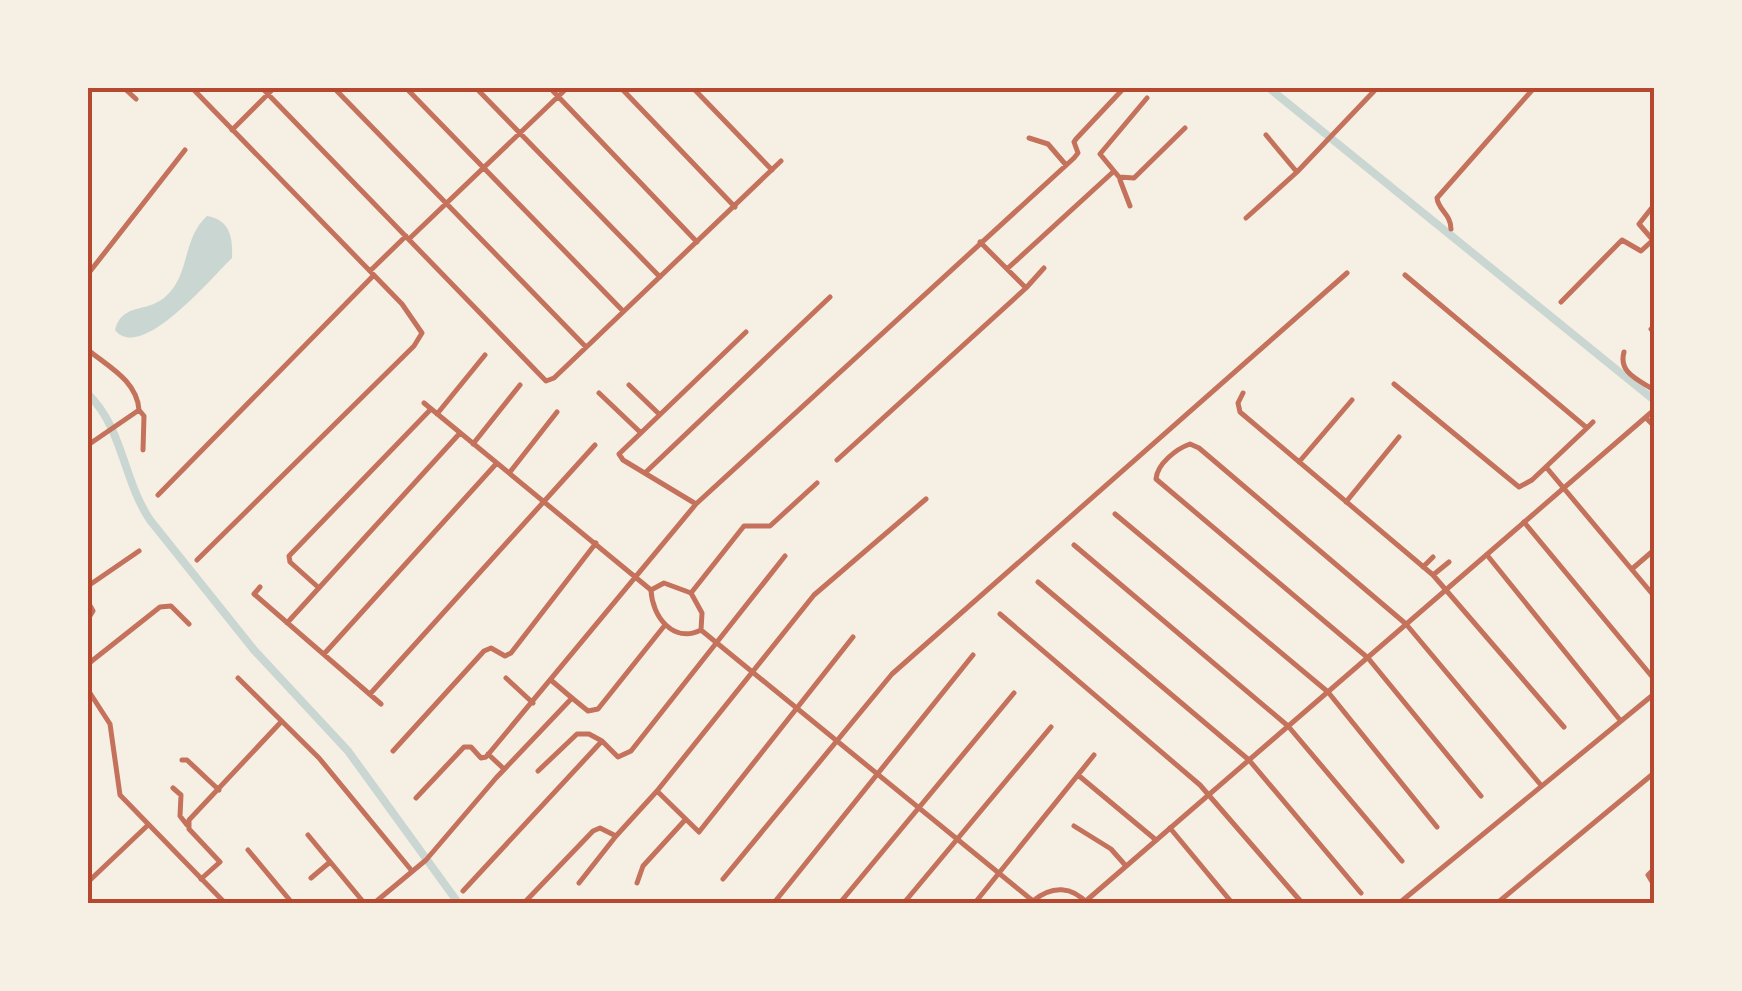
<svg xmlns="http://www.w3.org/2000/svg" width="1742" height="991" viewBox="0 0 1742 991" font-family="Arial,sans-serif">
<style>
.water{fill:#c9d6d2}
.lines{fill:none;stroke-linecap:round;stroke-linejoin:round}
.canal{stroke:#c9d6d2;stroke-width:8}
.minor{stroke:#c5725c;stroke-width:5}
.tertiary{stroke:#c5725c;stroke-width:5}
.neatline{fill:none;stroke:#b5482f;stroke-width:4}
</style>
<rect width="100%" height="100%" fill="#f6efe4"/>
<path class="water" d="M 207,216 C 230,220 233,237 232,258 C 211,278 141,363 115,330 C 122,303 145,313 164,298 C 191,276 181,240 207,216 Z"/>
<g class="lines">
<path class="canal" d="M 1269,88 L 1654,400
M 88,394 C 123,428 123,480 150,520 L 254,650 L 348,751 L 459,904"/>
<path class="minor" d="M 124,88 L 136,99
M 192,88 L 402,304 L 422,333 L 414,346 L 197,560
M 262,88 L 546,381 L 554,378 L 781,161
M 334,88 L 586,347
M 406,88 L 623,311
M 476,88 L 660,277
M 550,88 L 697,242
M 621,88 L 735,207
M 693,88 L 772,170
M 1147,98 L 1100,154 L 1119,177 L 1134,178 L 1185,128
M 232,130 L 274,88
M 1266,135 L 1296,171
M 1029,138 L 1048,144 L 1066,165
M 1120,180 L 1130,206
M 1246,218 L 1297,172 L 1377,88
M 1451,229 C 1451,214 1438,210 1437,198 L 1534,88
M 409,239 L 567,88
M 1652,239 L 1639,224 L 1654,205
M 980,242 L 1007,269 L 1113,172
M 370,271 L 406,236
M 88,274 L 185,150
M 1405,275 L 1587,428 L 1593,422
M 1026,288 L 1044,268
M 1561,302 L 1622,240 L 1641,251 L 1653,240
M 1651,329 L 1654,327
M 88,350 C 109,367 137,381 139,410
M 1624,352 C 1618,373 1639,380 1654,390
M 1394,384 L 1519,487 L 1532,480 L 1587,428
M 629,385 L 659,414
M 599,393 L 640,432
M 1243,393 L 1238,403 L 1240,412 L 1433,575 L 1564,727
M 424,403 L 651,590
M 437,414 L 485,355
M 1646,418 L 1654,426
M 473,444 L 520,385
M 88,445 L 139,410 L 144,416 L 143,450
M 837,460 L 1026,288 L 1007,269
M 1299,462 L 1352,400
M 1546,467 L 1654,596
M 510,472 L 557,412
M 646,472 L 830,297
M 158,495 L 373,276
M 1346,502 L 1399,437
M 696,504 L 623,460 L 619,454 L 746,332
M 1115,514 L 1328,692 L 1437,827
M 1524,522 L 1654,679
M 1074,545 L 1288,726 L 1402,861
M 1487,555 L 1620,720
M 1423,567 L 1433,557
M 1632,569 L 1654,550
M 1433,575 L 1449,562
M 1038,582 L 1249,760 L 1361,893
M 88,586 L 139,551
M 260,587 L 254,594 L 381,704
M 319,588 L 290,562 L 289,556 L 431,409
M 691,593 L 744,526 L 770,526 L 817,483
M 88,602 L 93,611 L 88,619
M 1000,614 L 1200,785 L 1303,904
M 287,623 L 460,433
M 324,654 L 496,464
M 88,664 L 160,607 L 171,606 L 189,624
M 238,678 L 319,758 L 412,871
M 506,678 L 533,703
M 552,681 L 572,698
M 370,694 L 595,445
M 393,751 L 484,651 L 491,648 L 505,656 L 511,653 L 596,543
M 488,754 L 504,769
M 182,760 L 187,760 L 219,790
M 538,771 L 577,734 L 589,734 L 602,741
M 1078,775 L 1156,840
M 173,788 L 181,795 L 180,816 L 187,825
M 657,791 L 699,832 L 853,637
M 1481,796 L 1368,658 L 1156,479 C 1157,464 1176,449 1190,444 L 1199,448 L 1406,624 L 1540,784
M 416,798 L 464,747 L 471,747 L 481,758 L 486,757 L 696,504 L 1074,158 L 1078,153 L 1074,142 L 1076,139 L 1124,88
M 1074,826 L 1111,849 L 1126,866
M 1170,828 L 1233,904
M 308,835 L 365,904
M 248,850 L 293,904
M 1654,869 L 1648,875 L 1654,885
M 311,878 L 330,862
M 201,879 L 220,862 L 189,829 L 189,820 L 281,722
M 723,879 L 892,674 L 1347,273
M 88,882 L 148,825
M 579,883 L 616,836
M 637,883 L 643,866 L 685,820
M 463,891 L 602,741 L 618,757 L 631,751 L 785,556
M 523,904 L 593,831 L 600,828 L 616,836 L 657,791 L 814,595 L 926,499
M 773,904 L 973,655
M 839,904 L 1014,693
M 903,904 L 1051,727
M 974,904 L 1094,755
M 1398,904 L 1654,694
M 1496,904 L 1654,773"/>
<path class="tertiary" d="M 664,583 L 691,593 L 702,613 L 701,630 C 673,644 652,616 651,590 Z
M 701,630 L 1033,901
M 88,690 L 110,724 L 120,795 L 226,904
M 1087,900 L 1654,410
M 1033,901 C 1052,885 1072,886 1088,904
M 373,904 L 426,860 L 496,778 L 572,698 L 588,711 L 598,709 L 665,625"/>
</g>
<rect width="1742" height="991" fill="none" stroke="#f6efe4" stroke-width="180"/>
<rect x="90" y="90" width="1562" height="811" class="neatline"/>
</svg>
